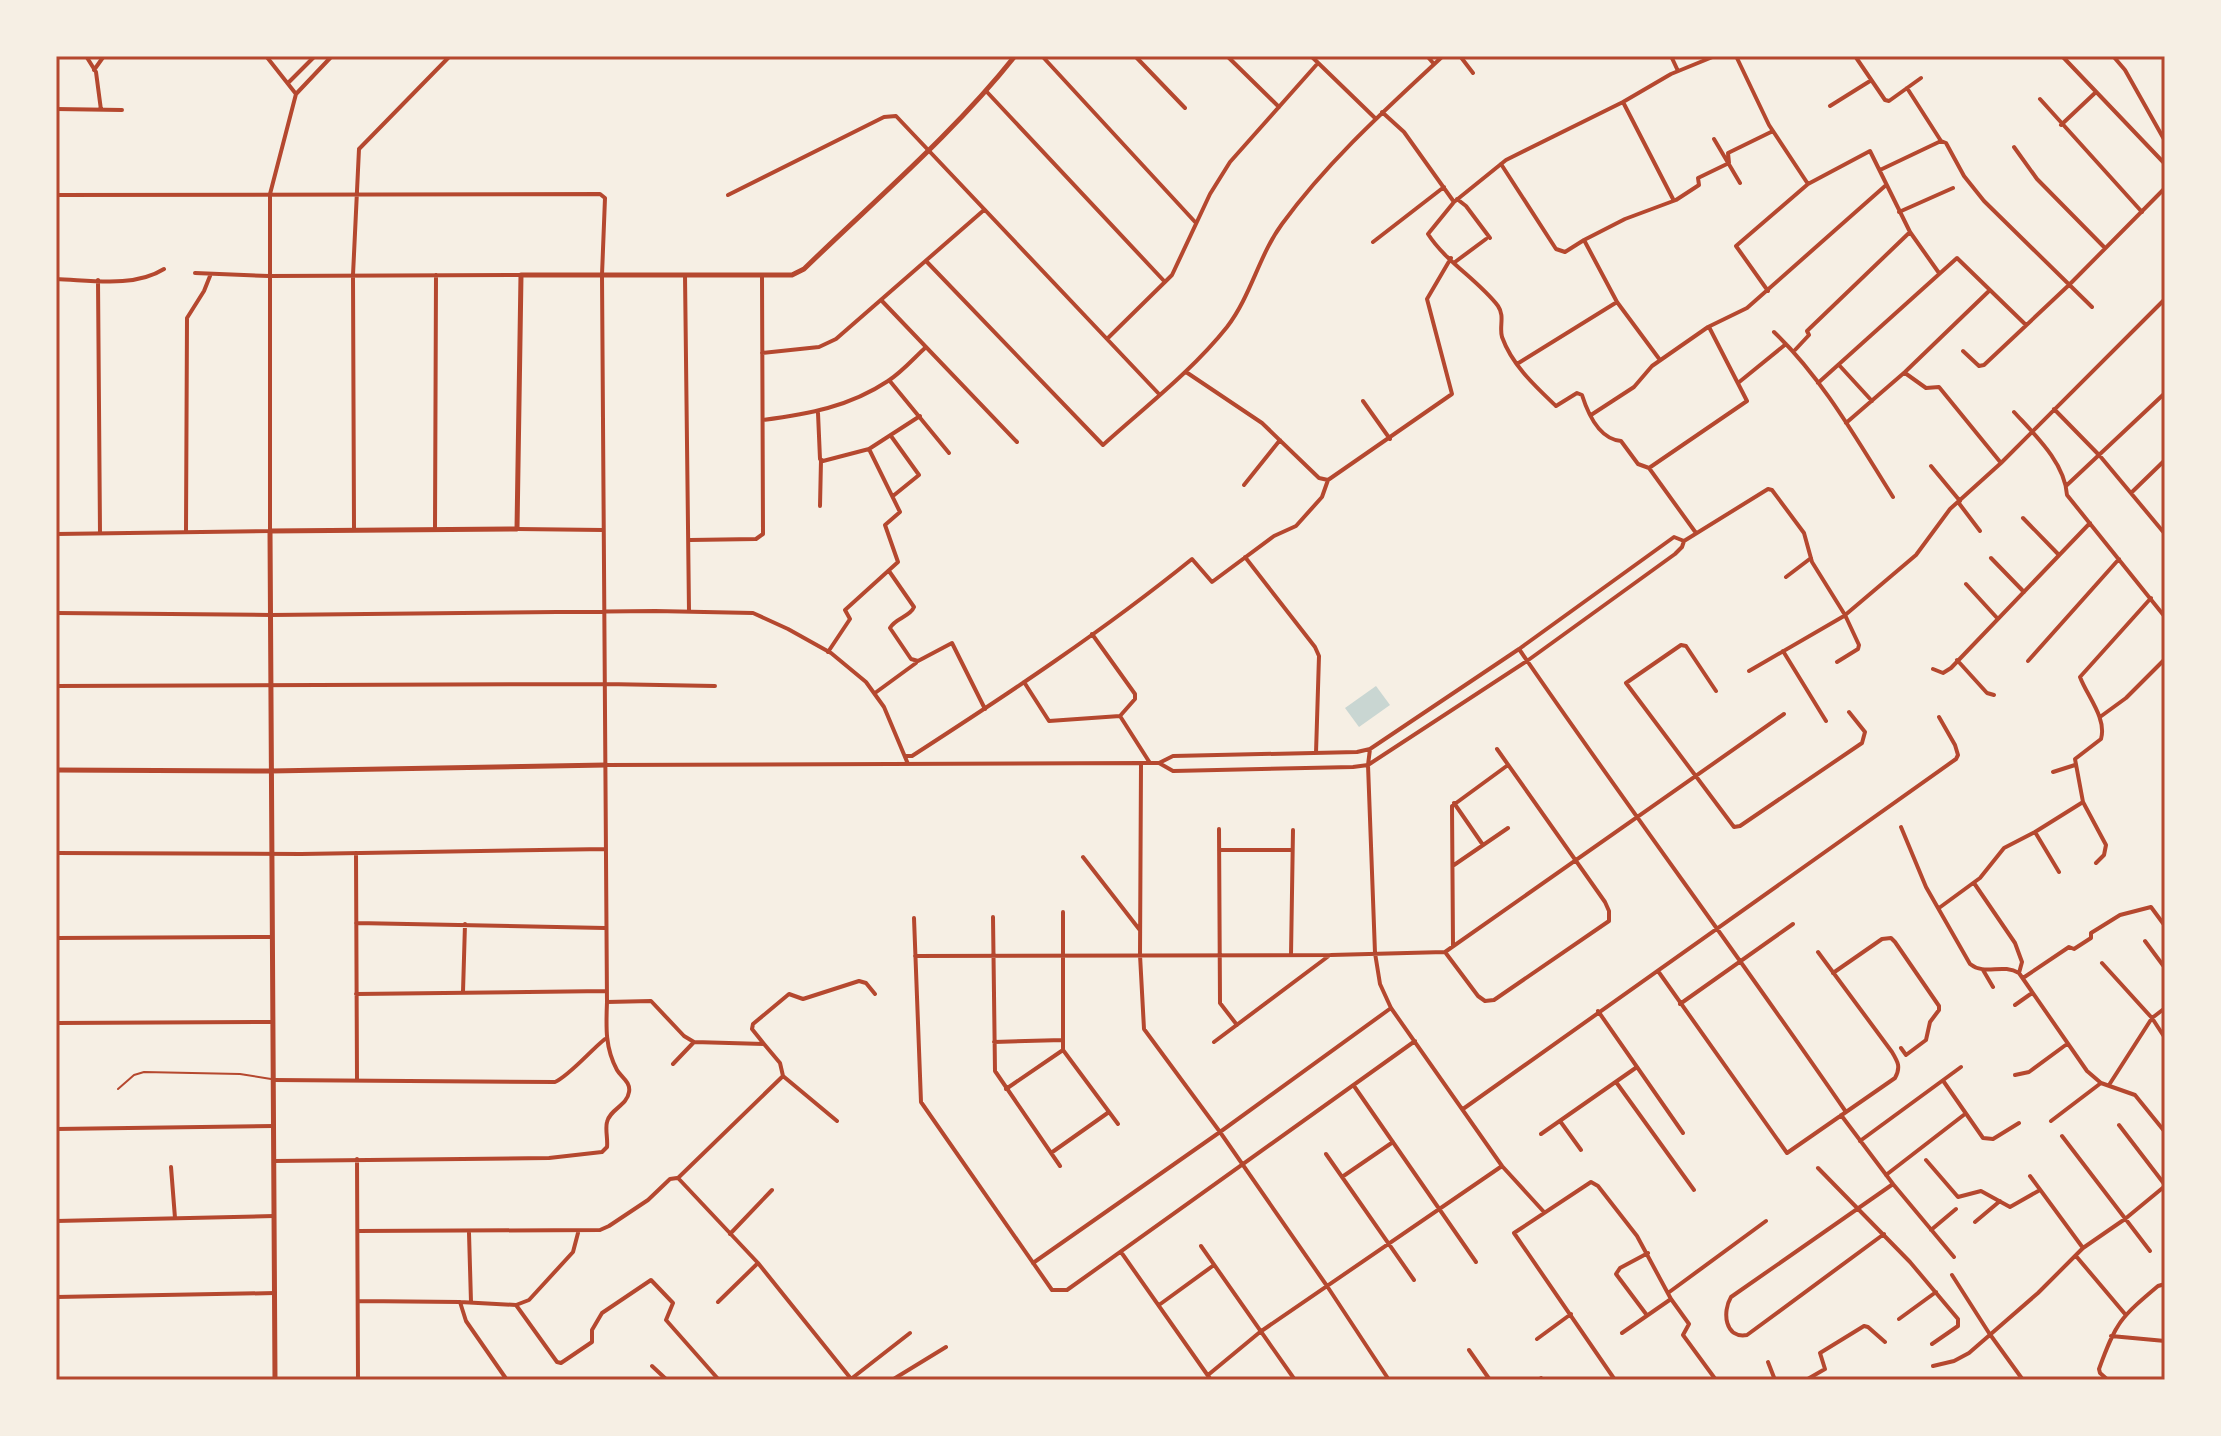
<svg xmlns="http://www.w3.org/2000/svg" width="2221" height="1436" viewBox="0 0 2221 1436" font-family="Bitter,serif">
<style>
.water{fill:#c9d6d2}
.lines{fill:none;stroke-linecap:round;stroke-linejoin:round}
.service{stroke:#b5482f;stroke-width:2}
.minor{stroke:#b5482f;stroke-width:4}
.tertiary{stroke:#b5482f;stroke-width:5}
.neatline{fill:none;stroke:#b5482f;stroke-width:3}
</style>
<rect width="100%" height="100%" fill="#f6efe4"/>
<path class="water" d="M 1376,686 L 1390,705 L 1359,727 L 1345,708 Z"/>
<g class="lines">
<path class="service" d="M 118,1089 L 134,1075 L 144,1072 L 240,1074 L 271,1079"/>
<path class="minor" d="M 86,56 L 96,72 L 101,110
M 266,56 L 296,94
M 1042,56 L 1196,223
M 1135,56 L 1185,108
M 1227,56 L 1279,107
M 1311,56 L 1375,118
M 1427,56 L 1434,64
M 1460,56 L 1473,73
M 1671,56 L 1678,71
M 1736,56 L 1769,125 L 1808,184
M 1855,56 L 1885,100 L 1889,101 L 1921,78
M 2062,56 L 2165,164
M 2113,56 L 2125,70 L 2165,141
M 94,70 L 104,56
M 289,82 L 315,56
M 1907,88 L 1941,141 L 1946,143 L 1964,176 L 1984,201 L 2092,307
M 987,92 L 1165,282
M 2040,99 L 2142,212
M 1623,102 L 1673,199
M 1830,106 L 1870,81
M 56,109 L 122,110
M 1382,112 L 1404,132 L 1454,202
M 2061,125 L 2096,92
M 1714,139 L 1740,183
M 2014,147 L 2037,179 L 2105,248
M 1501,164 L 1556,249 L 1565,252 L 1584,240 L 1617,302 L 1660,360
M 1880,170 L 1941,141
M 56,195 L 600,194 L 605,198 L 602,275 L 607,1002 C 606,1027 605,1048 617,1070 C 621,1077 631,1082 629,1092 C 627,1106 610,1109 607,1122 C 605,1129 608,1139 607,1147 L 602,1152 L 549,1158 L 274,1161
M 728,195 L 884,117 L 896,116 L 1159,394
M 1457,199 L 1466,206 L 1490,238
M 1899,212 L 1953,188
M 1584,240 L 1625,219 L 1676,200 L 1699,185 L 1698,178 L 1729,163 L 1728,153 L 1773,131
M 1373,242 L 1444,187
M 927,262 L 1103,445 C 1145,407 1192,371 1227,327 C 1251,296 1259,255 1282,224 C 1328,161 1386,109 1443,56
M 1455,262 L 1486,239
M 195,273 L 269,276 L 521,275
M 685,275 L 689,611
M 56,279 C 90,280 134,288 164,269
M 98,280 L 100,533
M 1768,291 L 1736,246 L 1808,184 L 1870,151 L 1910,232 L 1939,273
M 882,301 L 1017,442
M 1774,332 C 1823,379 1857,440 1893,497
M 1108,338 L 1172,275 L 1210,194 L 1230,162 L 1318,63
M 1795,350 L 1809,335 L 1807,331 L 1910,232
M 1963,351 L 1979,366 L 1984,365 L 2069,285 L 2165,188
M 762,353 L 819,347 L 836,339 L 984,210
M 1517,364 L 1617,302
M 1839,365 L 1872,401
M 1186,372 L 1262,423 L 1319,478 L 1328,480 L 1452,394 L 1427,299 L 1451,258
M 1905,373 L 1926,388 L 1939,387 L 2001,463
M 889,380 L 949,453
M 1738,383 L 1786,344
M 1818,383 L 1957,258 L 2026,325
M 1363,401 L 1390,439
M 2054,409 L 2100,456 L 2165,534
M 2014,412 C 2035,435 2065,463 2067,495 L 2165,617
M 818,413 L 820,459 L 823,461 L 869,449 L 920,416
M 1591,415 L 1634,387 L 1652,366 L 1708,327 L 1747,308 L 1885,186
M 763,420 C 808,414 849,407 888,381 C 902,372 914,358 926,347
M 1846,423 L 1905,372 L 1990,290
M 891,436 L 919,475 L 893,496
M 1931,466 L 1960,501
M 1649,468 L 1747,401 L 1709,327
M 1244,485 L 1280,440
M 2067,485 L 2165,393
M 2131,493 L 2165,460
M 1958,502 L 1980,531
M 820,506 L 821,460
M 2023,518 L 2059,555
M 354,528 L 353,275 L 359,149 L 450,56
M 435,529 L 436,275
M 517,529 L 603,530
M 186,531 L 187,318 L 204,291 L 210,276
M 1696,533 L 1649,468 L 1638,464 L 1621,441 C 1599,439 1588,414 1582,395 L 1577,393 L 1556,406 C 1535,386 1512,365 1502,337 C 1499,327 1505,316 1498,306 C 1478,280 1446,262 1428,234 L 1454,202 L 1506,160 L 1623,102 L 1671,74 L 1715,56
M 56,534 L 270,531 L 270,194 L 296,94 L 332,56
M 690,540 L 756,539 L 763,534 L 762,276
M 1245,557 L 1315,647 L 1319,656 L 1316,753
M 1991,558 L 2024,592
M 889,571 L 914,607 C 910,617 895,618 890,628 L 911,659 L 918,661 L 952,643 L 985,709
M 1786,577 L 1811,558
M 1966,584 L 1998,619
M 56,613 L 271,615 L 655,611 L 753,613 L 788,629 L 831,653 L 866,682 L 884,707 L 908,764
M 1519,649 C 1626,805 1739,956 1846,1112
M 1783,651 L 1826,721
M 828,652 L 850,619 L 845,610 L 898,562 L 885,525 L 900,512 L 869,449
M 1957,660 L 1987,693 L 1994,695
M 2028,661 L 2119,559
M 1933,669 L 1943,673 L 1951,668 L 2090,523
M 1749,671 L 1844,616 L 1916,555 L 1950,509 L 2001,463 L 2165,299
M 1024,682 L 1049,721 L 1120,716 L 1135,699 L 1135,694 L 1092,634
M 56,686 L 605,684 L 715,686
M 1716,691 L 1686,646 L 1681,645 L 1626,683 L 1734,827 L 1740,826 L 1862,743 L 1865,732 L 1849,712
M 875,693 L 916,663
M 1120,716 L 1150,763
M 2100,717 L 2126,698 L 2165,659
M 1370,749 L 1368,765 L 1375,953 L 1380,984 L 1391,1008 L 1502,1166 L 1544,1212
M 906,756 L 912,756 C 1008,694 1103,631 1192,559 L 1212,582 L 1274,536 L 1296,526 L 1322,497 L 1328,480
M 1159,763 L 1173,756 L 1357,752 L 1370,749 L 1519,649 L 1674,537 L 1684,541
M 1141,764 L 1140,955 L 1144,1029 L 1220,1132 L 1327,1286 L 1389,1380
M 606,765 L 1141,763 L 1159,763 L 1173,771 L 1353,767 L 1368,765 L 1527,661 L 1675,554 L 1682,547 L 1684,541 L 1768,489 L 1772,490 L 1804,533 L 1812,562 L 1845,615 L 1859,645 L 1858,649 L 1837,662
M 2053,772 L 2075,765
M 1454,803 L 1483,845
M 1901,827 L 1926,887 L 1970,964 C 1985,976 2002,963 2019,973 L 2087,1071 L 2101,1083 L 2135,1095 L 2165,1132
M 1219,829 L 1220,1003 L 1237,1025
M 2035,832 L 2059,872
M 1219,850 L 1292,850
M 56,853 L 301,854 L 606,849
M 356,853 L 357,1079
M 1083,857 L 1139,929
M 2096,863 L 2104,855 L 2106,845 L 2083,802 L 2075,759 L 2101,739 C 2107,718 2087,696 2080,677 L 2151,598
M 1454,865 L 1508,828
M 1974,883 L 2015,943 L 2022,962 L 2019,973
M 1939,908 L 1980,878 L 2004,848 L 2035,832 L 2083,802
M 1063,912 L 1063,1050 L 1118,1124
M 993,917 L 995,1071 L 1060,1166
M 914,918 L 921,1102 L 1052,1290 L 1067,1290 L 1415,1041
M 356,923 L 605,928
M 56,938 L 272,937
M 2145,941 L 2165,968
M 1453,946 L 1452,806 L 1508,765
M 1445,952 L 1478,996 L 1485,1001 L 1494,1000 L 1609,921 L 1609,911 L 1605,902 L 1497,749
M 1291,955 L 1293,830
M 915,956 L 1331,955 L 1445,952 L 1784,714
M 2102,963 L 2152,1018 L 2165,1038
M 1983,970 L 1993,987
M 1658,971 L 1787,1153 L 1895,1078 C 1901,1067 1898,1062 1892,1052 L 1818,952
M 1833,973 L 1882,939 L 1891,938 L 1895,942 L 1939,1006 L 1939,1010 L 1930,1022 L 1926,1040 L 1906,1055 L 1901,1048
M 2023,978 L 2069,947 L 2074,949 L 2091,938 L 2091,933 L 2120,915 L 2151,907 L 2165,926
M 463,992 L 465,924
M 356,994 L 607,991
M 607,1002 L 651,1001 L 684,1036 L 694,1042 L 764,1044 L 780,1063 L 783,1076 L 678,1178 L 758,1263 L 852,1380
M 1680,1004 L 1793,924
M 2015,1005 L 2032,993
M 1598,1011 L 1683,1133
M 56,1023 L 273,1022
M 994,1042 L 1063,1040
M 1214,1042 L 1330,955
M 764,1044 L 752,1029 L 753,1024 L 789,994 L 803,999 L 859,981 L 866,983 L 875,994
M 673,1064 L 694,1042
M 2015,1075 L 2029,1072 L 2067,1044
M 783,1076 L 837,1121
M 273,1080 L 555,1082 C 569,1076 591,1050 605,1039
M 1616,1082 L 1694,1190
M 1944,1082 L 1983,1138 L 1993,1139 L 2019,1123
M 2109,1085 L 2152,1018 L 2165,1008
M 1354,1086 L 1476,1262
M 1006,1089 L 1063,1050
M 1463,1109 L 1956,759 L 1958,755 L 1955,745 L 1939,717
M 1841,1115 L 1893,1184 L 1954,1257
M 1560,1121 L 1581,1150
M 2051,1121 L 2101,1083
M 2119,1125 L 2165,1185
M 56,1129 L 274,1126
M 1541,1134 L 1637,1067
M 2062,1136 L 2150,1251
M 1860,1141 L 1961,1067
M 1051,1153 L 1109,1112
M 1326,1154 L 1414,1280
M 357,1159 L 358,1380
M 1926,1160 L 1958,1197 L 1981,1191 L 2010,1207 L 2040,1190
M 171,1167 L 175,1218
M 1818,1168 L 1910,1262 L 1958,1319 L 1958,1326 L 1932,1344
M 1886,1175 L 1965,1114
M 2030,1176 L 2083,1248
M 1342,1177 L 1393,1142
M 56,1221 L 274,1216
M 1975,1222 L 2000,1201
M 1931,1230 L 1956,1209
M 358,1231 L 600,1230 L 609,1226 L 648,1200 L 670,1179 L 677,1178
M 469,1233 L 471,1302
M 730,1234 L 772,1190
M 1884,1234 L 1747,1335 C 1725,1339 1722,1312 1731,1297 L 1893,1184
M 1201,1246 L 1295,1380
M 1121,1252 L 1211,1380
M 2076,1256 L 2125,1314
M 1033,1263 L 1220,1132 L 1391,1008
M 1952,1275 L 1989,1333 L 2023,1380
M 1668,1293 L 1766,1221
M 56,1297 L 275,1293
M 358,1301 L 460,1302 L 516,1305 L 529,1300 L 573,1252 L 578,1233
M 460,1302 L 466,1321 L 507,1380
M 718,1302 L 758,1263
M 516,1305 L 557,1362 L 561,1363 L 592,1342 L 592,1330 L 602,1313 L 651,1280 L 673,1303 L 666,1320 L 719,1380
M 1159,1305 L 1214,1265
M 1646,1314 L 1616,1274 L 1620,1268 L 1648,1253
M 1899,1319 L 1936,1292
M 1622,1333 L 1671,1299
M 2111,1336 L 2165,1341
M 1537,1339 L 1571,1314
M 1469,1350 L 1490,1380
M 1768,1362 L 1775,1380
M 652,1366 L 667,1380
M 1933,1366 L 1954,1361 L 1969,1353 L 2038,1293 L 2083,1248 L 2125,1219 L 2165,1186
M 1208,1375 L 1260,1332 L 1502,1166
M 1541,1378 L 1542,1380
M 851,1379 L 910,1333
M 892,1380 L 946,1347
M 1615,1380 L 1514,1233 L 1591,1182 L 1598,1186 L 1637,1236 L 1671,1299 L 1689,1324 L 1683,1335 L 1716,1380
M 1806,1380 L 1825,1369 L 1820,1353 L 1864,1326 L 1868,1327 L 1885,1342
M 2108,1380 L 2100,1373 L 2099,1369 C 2116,1322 2120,1318 2158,1286 L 2165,1284"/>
<path class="tertiary" d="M 56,770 L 271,771 L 606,765
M 275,1380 L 270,531 L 517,529 L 521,275 L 792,275 L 804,269 C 876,199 953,134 1015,56"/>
</g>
<rect width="2221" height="1436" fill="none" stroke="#f6efe4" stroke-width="116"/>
<rect x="58" y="58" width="2105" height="1320" class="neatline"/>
</svg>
